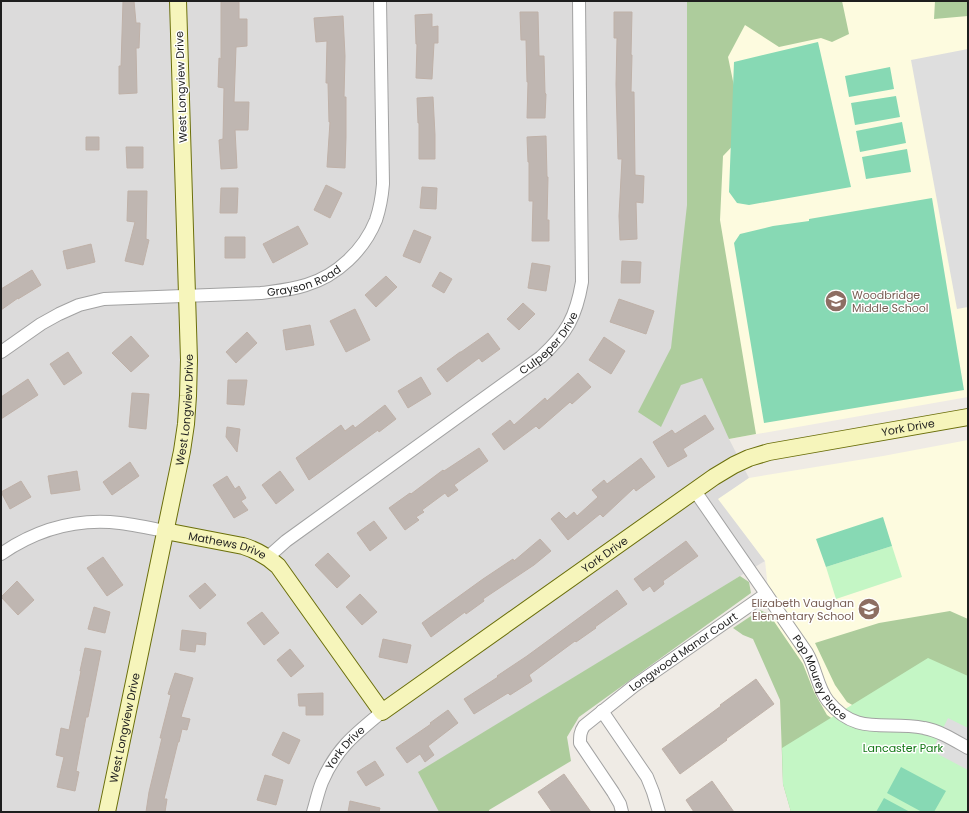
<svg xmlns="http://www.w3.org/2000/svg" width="969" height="813" viewBox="0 0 969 813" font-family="Poppins,sans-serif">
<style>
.residential{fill:#dcdbdb}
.education{fill:#fdfbdf}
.forest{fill:#adcc9c}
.park{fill:#c4f6c5}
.pitch{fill:#87d9b4}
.parking{fill:#dedede}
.building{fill:#bfb6b1;stroke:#bfb1a8}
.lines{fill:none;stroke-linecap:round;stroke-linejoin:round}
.street-casing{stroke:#a2a2a2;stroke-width:14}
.secondary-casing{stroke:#6b6f0b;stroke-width:18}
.street{stroke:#fff;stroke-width:12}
.secondary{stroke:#f6f5bb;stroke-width:16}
.labels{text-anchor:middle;stroke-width:3;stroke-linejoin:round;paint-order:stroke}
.street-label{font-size:11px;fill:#1e1e1e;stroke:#fff}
.education-label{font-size:11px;fill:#785e54;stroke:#fff;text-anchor:start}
.park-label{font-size:11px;fill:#127714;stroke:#fff}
</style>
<rect width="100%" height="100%" fill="#efebe5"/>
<path class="residential" d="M 1,1 L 687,1 L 687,205 L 729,439 L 749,478 L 719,499 L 765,561 L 419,772 L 439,812 L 1,812 Z"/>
<path class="education" d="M 687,1 L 968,1 L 968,397 L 729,439 L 687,21 Z
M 968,440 L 968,676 L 782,748 L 780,700 L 765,561 L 718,499 L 749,478 L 883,456 Z"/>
<path class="forest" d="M 687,1 L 842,1 L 849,34 L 832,42 L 821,38 L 779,47 L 745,25 L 728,57 L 744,134 L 723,156 L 720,220 L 756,434 L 729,439 L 702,378 L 681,385 L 661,427 L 638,412 L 671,348 L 687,205 Z
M 935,1 L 968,1 L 968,16 L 934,19 Z
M 740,576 L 749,582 L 751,593 L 579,717 L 567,737 L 571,761 L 489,810 L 489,812 L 439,812 L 418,772 Z
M 760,610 L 769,614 L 803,664 L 814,692 L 827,715 L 844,727 L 863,812 L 791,812 L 783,784 L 780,700 L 753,639 L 743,635 L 733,628 Z
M 950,611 L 968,619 L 968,719 L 863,711 L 847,702 L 835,685 L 815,643 L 879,623 Z"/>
<path class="park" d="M 892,546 L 902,577 L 836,599 L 826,567 Z
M 928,658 L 968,676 L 968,812 L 791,812 L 783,784 L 782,748 Z"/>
<path class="pitch" d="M 818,42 L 851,187 L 749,205 L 737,203 L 729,192 L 734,62 Z
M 890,67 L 894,89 L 849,97 L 845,76 Z
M 896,96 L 900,117 L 855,125 L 851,103 Z
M 902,122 L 906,143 L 860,152 L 856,131 Z
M 907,149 L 911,172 L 866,179 L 862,157 Z
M 932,198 L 964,390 L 764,423 L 734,243 L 740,234 L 773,226 L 809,221 L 809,219 Z
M 883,517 L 892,546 L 826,567 L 816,539 Z
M 901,767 L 946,791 L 934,812 L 922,812 L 887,793 Z
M 884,798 L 910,812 L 876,812 Z"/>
<path class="parking" d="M 968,49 L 968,307 L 957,309 L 911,60 Z
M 948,718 L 968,728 L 968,770 L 932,751 Z"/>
<path class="building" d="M 123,1 L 134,1 L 136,23 L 140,23 L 139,48 L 136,48 L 137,93 L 119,94 L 119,66 L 121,66 Z
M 221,1 L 239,1 L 239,19 L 247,19 L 247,46 L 236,47 L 234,102 L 249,102 L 248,130 L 235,130 L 237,168 L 221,169 L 219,140 L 223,139 L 224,88 L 218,87 L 219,58 L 221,59 Z
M 520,12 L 538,12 L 539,56 L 544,56 L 545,93 L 546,94 L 545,118 L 527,118 L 528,82 L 527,82 L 526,40 L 521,40 Z
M 614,12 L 632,12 L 631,55 L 632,55 L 631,92 L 634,92 L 635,175 L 644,176 L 643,203 L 636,202 L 637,239 L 620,240 L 619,216 L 622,159 L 618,159 L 616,84 L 617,38 L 614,38 Z
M 432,14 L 432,27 L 438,26 L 438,43 L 434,43 L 432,79 L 416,78 L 417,44 L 416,44 L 415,15 Z
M 343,16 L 345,56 L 344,97 L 346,97 L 346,137 L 345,168 L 327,167 L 330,122 L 329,122 L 328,83 L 326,83 L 327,41 L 316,42 L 314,18 Z
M 433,97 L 435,135 L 435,159 L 419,159 L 419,123 L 418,123 L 417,98 Z
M 546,136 L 547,177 L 548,177 L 547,220 L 549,220 L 549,241 L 532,241 L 533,201 L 529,201 L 529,162 L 528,162 L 527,137 Z
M 86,137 L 99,137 L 99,150 L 86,150 Z
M 126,147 L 143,147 L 143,168 L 127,168 Z
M 326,185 L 342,193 L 330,218 L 314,210 Z
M 422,187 L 437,188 L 436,209 L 420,208 Z
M 221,188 L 238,188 L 237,213 L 220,213 Z
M 128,191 L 147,191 L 146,239 L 149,240 L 143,265 L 125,261 L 135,222 L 127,221 Z
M 298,226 L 308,244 L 273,263 L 263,244 Z
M 414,230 L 431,237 L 420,263 L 403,256 Z
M 225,237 L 245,237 L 245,258 L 225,258 Z
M 91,244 L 95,262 L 67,269 L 63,251 Z
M 622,261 L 641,262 L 640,283 L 621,283 Z
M 532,263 L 550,266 L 546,291 L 528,288 Z
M 32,270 L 41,285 L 18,299 L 18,298 L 1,310 L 1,289 Z
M 440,272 L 452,279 L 444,293 L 432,286 Z
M 386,276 L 397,287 L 376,307 L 365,295 Z
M 619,299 L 654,311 L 646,334 L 610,322 Z
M 523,303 L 535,314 L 519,330 L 507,319 Z
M 355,309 L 370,340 L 346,352 L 330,321 Z
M 310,325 L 314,345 L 286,350 L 283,330 Z
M 247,332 L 257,343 L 236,363 L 226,352 Z
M 488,333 L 500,349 L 482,362 L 479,358 L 447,382 L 437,369 L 460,352 L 461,352 Z
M 131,336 L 149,356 L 131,372 L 112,353 Z
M 604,337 L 625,351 L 611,374 L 589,360 Z
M 68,352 L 82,373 L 64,385 L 50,364 Z
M 578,373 L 591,387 L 572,404 L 570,402 L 539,429 L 536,426 L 504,450 L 492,434 L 510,420 L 514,425 L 545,398 L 547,401 Z
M 421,377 L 431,394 L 408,408 L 398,391 Z
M 28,379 L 38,395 L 1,419 L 1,397 Z
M 228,380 L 247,380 L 244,405 L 227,404 Z
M 132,393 L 149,394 L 146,429 L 129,427 Z
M 385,405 L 396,419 L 379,432 L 378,430 L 309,480 L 296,458 L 341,425 L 345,431 L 353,425 L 355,428 Z
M 705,415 L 714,429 L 683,449 L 687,456 L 668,467 L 653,442 L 672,430 L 675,434 Z
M 227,427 L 240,429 L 237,452 L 226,437 Z
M 479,448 L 488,461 L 454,485 L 458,490 L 448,497 L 445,493 L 422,510 L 424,512 L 416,517 L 419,520 L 405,530 L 389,508 L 410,493 L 411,494 L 443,470 L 444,471 Z
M 641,458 L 655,477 L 636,491 L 634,488 L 603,517 L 600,514 L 568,540 L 551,519 L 559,512 L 566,519 L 574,512 L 577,516 L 598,497 L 592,490 L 604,480 L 607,484 Z
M 130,462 L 139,476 L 112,495 L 103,482 Z
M 77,471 L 80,490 L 51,494 L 48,476 Z
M 280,471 L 294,490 L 276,504 L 262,485 Z
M 227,476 L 235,489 L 239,486 L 246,498 L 241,501 L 248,510 L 234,518 L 213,485 Z
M 21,481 L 31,497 L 10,509 L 1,492 Z
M 374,521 L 387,538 L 370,551 L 357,533 Z
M 540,539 L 551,551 L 534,565 L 483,599 L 484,601 L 466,614 L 465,612 L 431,637 L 422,623 L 483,579 L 513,559 L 514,561 Z
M 686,541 L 698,556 L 663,581 L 664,584 L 654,592 L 650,586 L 643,591 L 634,579 Z
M 328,553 L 350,576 L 337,588 L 315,565 Z
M 103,557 L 123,585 L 107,596 L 87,568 Z
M 17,581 L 34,600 L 18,615 L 1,597 Z
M 205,583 L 216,595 L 200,609 L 189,596 Z
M 617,590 L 627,604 L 595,627 L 596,628 L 576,642 L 575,641 L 529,675 L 532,681 L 510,695 L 508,693 L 474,714 L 464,699 L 498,677 L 497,676 L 527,656 Z
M 360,594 L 377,612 L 362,625 L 346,607 Z
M 94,607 L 110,612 L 105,633 L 88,629 Z
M 262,612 L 279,633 L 264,645 L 247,623 Z
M 182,630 L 206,633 L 205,645 L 196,644 L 195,652 L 180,650 Z
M 383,639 L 411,645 L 407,663 L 379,657 Z
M 85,648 L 101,651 L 88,717 L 86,717 L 76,771 L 79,772 L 75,791 L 57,787 L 64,757 L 56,755 L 61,728 L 69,730 L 81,671 L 80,671 Z
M 290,649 L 304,666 L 291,677 L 277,660 Z
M 175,673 L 193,678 L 181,717 L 190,719 L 187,730 L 182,729 L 179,742 L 178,742 L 164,799 L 167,799 L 165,812 L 146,812 L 149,792 L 162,738 L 160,738 L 171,695 L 168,694 Z
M 756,679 L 774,704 L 726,739 L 727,740 L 680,774 L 662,749 L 721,706 L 720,705 Z
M 323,693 L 323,715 L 306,715 L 306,706 L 299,706 L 298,694 Z
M 448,710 L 458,723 L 428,746 L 434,755 L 425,762 L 420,754 L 407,763 L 396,748 L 431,724 L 430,723 Z
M 283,732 L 300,740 L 289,764 L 272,755 Z
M 375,761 L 384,775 L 366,786 L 357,772 Z
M 564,774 L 591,812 L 552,812 L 538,792 Z
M 265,775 L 283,780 L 276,805 L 257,800 Z
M 712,781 L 734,812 L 694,812 L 686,800 Z
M 350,801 L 380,808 L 379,812 L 348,812 Z"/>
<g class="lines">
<g class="street-casing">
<g id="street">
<path id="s1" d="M 1,352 L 41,324 L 59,314 L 79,305 L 104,299 L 261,293 C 276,291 291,290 306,285 C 337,276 364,250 376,220 C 380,208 382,196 383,184 L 380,1"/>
<path id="s2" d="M 695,491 L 807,653 C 816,668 817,687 828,701 C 857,737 886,720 924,728 C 940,731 954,740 968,748"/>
<path d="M 1,554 C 36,530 77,518 120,523 C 135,525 150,528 165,531"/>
<path id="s3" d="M 268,557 L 286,541 L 541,357 C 567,333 576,317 582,282 L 579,1"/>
<path d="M 602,711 L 647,777 L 653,792 L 659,812"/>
<path id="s4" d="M 313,812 C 316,802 318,792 322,782 C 336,749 355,734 382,712"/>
<path id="s5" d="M 622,812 L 620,804 L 613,792 L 580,743 C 580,736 580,732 584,726 L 634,686 L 766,594"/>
</g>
</g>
<g class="secondary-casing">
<g id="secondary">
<path id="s6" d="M 165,531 L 243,546 C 256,550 267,556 278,566 L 382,712 L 714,477 L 734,465 L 749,458 L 769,452 L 968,417"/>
<path id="s7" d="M 107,812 L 182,451 L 186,424 L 188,396 L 189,360 L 178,1"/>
</g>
</g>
<use href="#street" class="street"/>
<use href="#secondary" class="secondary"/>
</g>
<defs>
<g id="school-disc" transform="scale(1.15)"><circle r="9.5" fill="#8d6e63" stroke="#fff"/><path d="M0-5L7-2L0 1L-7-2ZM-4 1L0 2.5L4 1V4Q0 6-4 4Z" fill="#fff"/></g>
</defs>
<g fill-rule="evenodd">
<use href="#school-disc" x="836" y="301"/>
<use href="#school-disc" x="869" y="609"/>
</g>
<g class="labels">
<g class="street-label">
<text transform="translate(181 87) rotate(-92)" y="4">West Longview Drive</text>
<text dy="4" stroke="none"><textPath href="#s1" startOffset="319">Grayson Road</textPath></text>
<text dy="4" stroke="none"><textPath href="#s3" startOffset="354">Culpeper Drive</textPath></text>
<text dy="4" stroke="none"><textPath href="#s7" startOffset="410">West Longview Drive</textPath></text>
<text dy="4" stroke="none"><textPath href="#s6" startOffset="908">York Drive</textPath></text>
<text dy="4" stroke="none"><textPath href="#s6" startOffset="64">Mathews Drive</textPath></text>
<text dy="4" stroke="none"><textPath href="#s6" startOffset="572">York Drive</textPath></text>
<text dy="4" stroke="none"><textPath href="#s5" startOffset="223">Longwood Manor Court</textPath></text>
<text dy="4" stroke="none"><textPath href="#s2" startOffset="225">Pop Mourey Place</textPath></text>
<text dy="4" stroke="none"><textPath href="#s7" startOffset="86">West Longview Drive</textPath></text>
<text dy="4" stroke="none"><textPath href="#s4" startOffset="73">York Drive</textPath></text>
</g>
<g class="education-label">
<text x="852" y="299">Woodbridge<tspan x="852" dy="13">Middle School</tspan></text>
<text x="854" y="607" text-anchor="end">Elizabeth Vaughan<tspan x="854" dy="13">Elementary School</tspan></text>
</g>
<g class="park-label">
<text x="903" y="752">Lancaster Park</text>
</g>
</g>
<rect width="969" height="813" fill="none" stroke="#1e1e1e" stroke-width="4"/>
</svg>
